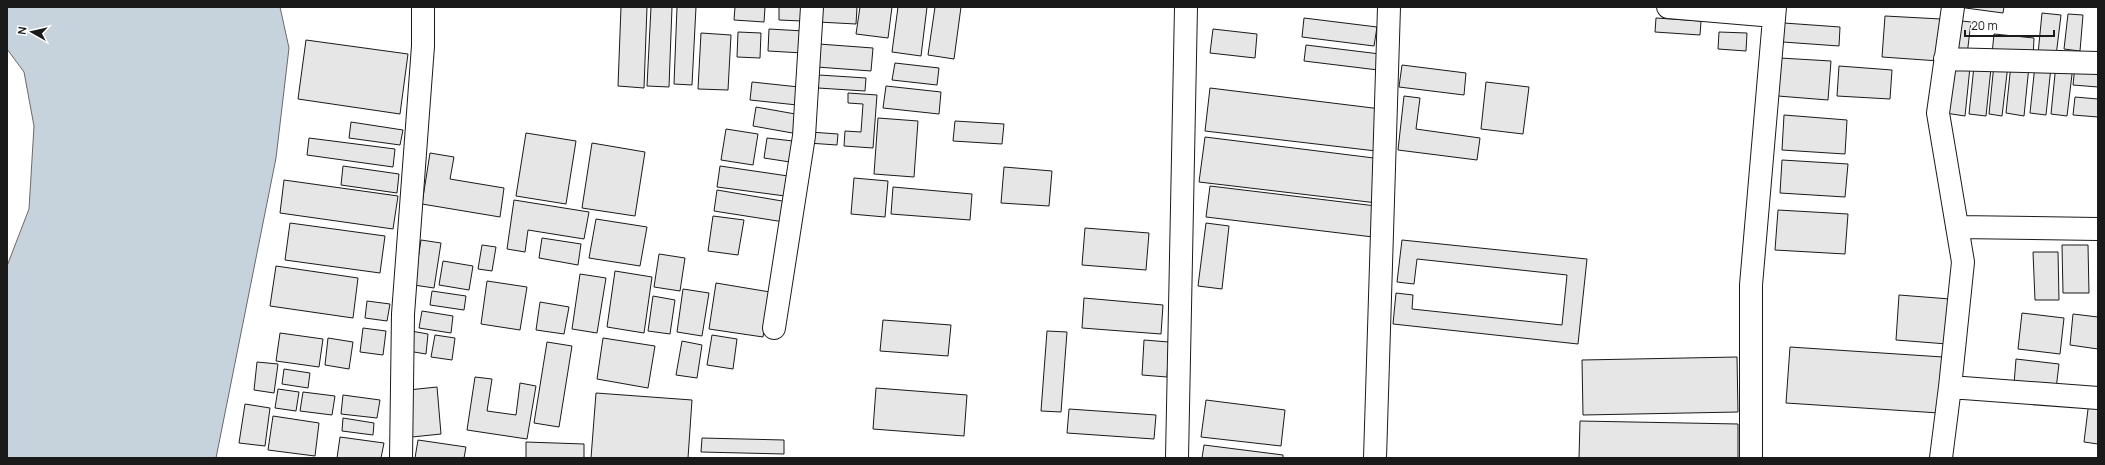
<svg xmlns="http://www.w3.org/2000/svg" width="2105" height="465" viewBox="0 0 2105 465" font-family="Manrope,sans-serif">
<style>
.water{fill:#c6d2dc;stroke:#6a6a6a}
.building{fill:#e6e6e6;stroke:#1a1a1a}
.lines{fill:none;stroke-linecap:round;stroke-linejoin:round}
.minor-casing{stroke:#1a1a1a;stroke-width:24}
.minor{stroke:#fff;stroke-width:22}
</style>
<rect width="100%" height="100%" fill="#fff"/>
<path class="water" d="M 7,7 L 280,7 L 289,48 L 276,158 L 216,458 L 7,458 L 7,266 L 29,209 L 34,126 L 24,72 L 7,49 Z"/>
<path class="building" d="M 621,7 L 647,7 L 644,88 L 618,86 Z
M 651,7 L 672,7 L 669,87 L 647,86 Z
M 677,7 L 696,7 L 692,85 L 674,84 Z
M 735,7 L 765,7 L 764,22 L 734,20 Z
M 779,7 L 803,7 L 802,21 L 779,20 Z
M 819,7 L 857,7 L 856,24 L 818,22 Z
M 860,7 L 892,7 L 888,38 L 856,34 Z
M 898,7 L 927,7 L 921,56 L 892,52 Z
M 935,7 L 961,7 L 954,59 L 928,55 Z
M 1958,7 L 2004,7 L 2003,13 Z
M 2042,13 L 2061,15 L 2056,56 L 2038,54 Z
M 2068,14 L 2083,15 L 2080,51 L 2064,49 Z
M 1885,16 L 1941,19 L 1939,61 L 1882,57 Z
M 1304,18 L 1377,27 L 1374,46 L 1302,37 Z
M 1656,18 L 1701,21 L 1700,35 L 1655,32 Z
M 1953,20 L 1971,22 L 1967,55 L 1949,53 Z
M 1784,23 L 1840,27 L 1839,46 L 1783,42 Z
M 769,29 L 804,31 L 803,53 L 768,51 Z
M 1213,29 L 1257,34 L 1255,58 L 1210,53 Z
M 738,32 L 761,33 L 760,58 L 737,57 Z
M 1719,32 L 1747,33 L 1746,51 L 1718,49 Z
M 701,33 L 731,35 L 728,90 L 698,89 Z
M 1994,34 L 2034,38 L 2033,58 L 1992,54 Z
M 306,40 L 408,54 L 400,114 L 298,99 Z
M 819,44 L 873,48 L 871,71 L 817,67 Z
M 1306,45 L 1380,54 L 1378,70 L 1304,61 Z
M 1780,58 L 1831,61 L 1828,100 L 1778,96 Z
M 895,63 L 939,68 L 937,85 L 892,80 Z
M 1994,64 L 2008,65 L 2002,116 L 1989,114 Z
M 2011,64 L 2029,66 L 2024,116 L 2006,113 Z
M 2056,64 L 2073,66 L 2067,116 L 2051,114 Z
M 1402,65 L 1466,73 L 1464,95 L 1399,87 Z
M 1950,65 L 1970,67 L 1965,116 L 1945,113 Z
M 2035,65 L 2051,67 L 2046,115 L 2030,113 Z
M 1839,66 L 1892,70 L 1890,99 L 1837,96 Z
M 1974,66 L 1991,68 L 1986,116 L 1969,114 Z
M 2075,66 L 2098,68 L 2098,87 L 2073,85 Z
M 819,75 L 866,78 L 865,91 L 818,88 Z
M 752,82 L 799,87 L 797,105 L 750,100 Z
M 1486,82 L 1529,87 L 1523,134 L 1481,129 Z
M 886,86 L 941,92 L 939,114 L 883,108 Z
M 1210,88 L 1381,109 L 1376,151 L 1205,131 Z
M 848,93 L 877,95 L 873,148 L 844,146 L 845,131 L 861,132 L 863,104 L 848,103 Z
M 1404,96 L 1420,98 L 1416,129 L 1480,138 L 1477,160 L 1398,150 Z
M 2075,97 L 2098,99 L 2098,117 L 2073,115 Z
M 756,107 L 801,115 L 798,134 L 753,126 Z
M 1784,115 L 1847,120 L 1845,154 L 1782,150 Z
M 878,118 L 918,121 L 914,177 L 874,174 Z
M 955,121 L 1004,124 L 1002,144 L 953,141 Z
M 351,122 L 403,130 L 400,145 L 349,138 Z
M 726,129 L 758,134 L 753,165 L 721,160 Z
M 810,132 L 838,134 L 837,145 L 808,143 Z
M 526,133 L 576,141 L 566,204 L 516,196 Z
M 1205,137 L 1382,159 L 1377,203 L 1199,182 Z
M 309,138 L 395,149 L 393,167 L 307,155 Z
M 767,138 L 793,141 L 790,162 L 764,158 Z
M 592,143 L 645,152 L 635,216 L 582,208 Z
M 430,153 L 454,157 L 450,179 L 504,188 L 500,217 L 422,204 Z
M 1782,160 L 1848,164 L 1845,197 L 1780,193 Z
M 343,166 L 399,174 L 397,193 L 341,185 Z
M 720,166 L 788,176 L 785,196 L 717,187 Z
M 1004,167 L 1052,171 L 1049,206 L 1001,203 Z
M 854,178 L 888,181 L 885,217 L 851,214 Z
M 284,180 L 398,196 L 393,229 L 280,213 Z
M 1210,186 L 1376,206 L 1373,237 L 1206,217 Z
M 893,187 L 972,194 L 970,220 L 891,214 Z
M 717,190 L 788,202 L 784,222 L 714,211 Z
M 514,200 L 589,212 L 584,239 L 528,230 L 525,252 L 507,249 Z
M 1778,210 L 1848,214 L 1845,254 L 1775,250 Z
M 713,216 L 744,220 L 738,255 L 708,251 Z
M 596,219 L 647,227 L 640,266 L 589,258 Z
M 290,223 L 385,236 L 380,273 L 285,260 Z
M 1206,223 L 1229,226 L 1222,289 L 1198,286 Z
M 1085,228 L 1149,233 L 1146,270 L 1082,265 Z
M 542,238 L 581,244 L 578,265 L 539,258 Z
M 421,240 L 441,243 L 434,288 L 414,285 Z
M 1402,240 L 1587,259 L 1578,344 L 1393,324 L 1396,293 L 1413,295 L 1412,309 L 1562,325 L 1567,275 L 1417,259 L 1414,284 L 1397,282 Z
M 482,245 L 496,247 L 492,271 L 478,269 Z
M 2062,245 L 2088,245 L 2089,293 L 2063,293 Z
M 2033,252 L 2058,252 L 2059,300 L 2035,300 Z
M 659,254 L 685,258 L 680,291 L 654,287 Z
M 443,261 L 473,266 L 469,290 L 439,285 Z
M 276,266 L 358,278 L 353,318 L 270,306 Z
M 615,271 L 652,277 L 644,333 L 607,327 Z
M 580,274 L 606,278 L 597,333 L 572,329 Z
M 487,281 L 527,287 L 520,330 L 481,324 Z
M 716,283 L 770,292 L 763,337 L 709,329 Z
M 683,289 L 709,293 L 702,336 L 677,332 Z
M 432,291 L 466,296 L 464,310 L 430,305 Z
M 1899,295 L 1950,299 L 1947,344 L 1896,340 Z
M 653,296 L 675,300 L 670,334 L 648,331 Z
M 1084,298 L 1163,305 L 1161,334 L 1082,328 Z
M 367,301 L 390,304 L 387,321 L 365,318 Z
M 540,302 L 569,307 L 564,334 L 536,330 Z
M 422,311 L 453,316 L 451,333 L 419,328 Z
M 2022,313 L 2064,318 L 2060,354 L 2018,349 Z
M 2073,314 L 2098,317 L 2098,349 L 2070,345 Z
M 883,320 L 951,325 L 948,356 L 880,351 Z
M 363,328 L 386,331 L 383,355 L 360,352 Z
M 411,331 L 428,334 L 426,354 L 408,351 Z
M 1047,331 L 1067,332 L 1061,412 L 1041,411 Z
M 280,333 L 323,339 L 319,367 L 276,361 Z
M 435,335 L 455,338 L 452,360 L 431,357 Z
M 712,335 L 737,339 L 733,369 L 707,365 Z
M 328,338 L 353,342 L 349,369 L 325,365 Z
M 603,338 L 655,346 L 648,388 L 597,379 Z
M 1144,340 L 1169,342 L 1167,377 L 1142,375 Z
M 682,341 L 702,345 L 697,378 L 676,375 Z
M 547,342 L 572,346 L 559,427 L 534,423 Z
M 1790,347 L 1943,357 L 1939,413 L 1786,403 Z
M 1737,357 L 1738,412 L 1583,415 L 1582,360 Z
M 2016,359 L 2059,364 L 2056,389 L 2014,384 Z
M 257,362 L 278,364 L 274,393 L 254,390 Z
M 284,369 L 310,373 L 308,388 L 282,384 Z
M 475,377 L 492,379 L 487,411 L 516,415 L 520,383 L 536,386 L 527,439 L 467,430 Z
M 437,387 L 441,434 L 412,437 L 408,390 Z
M 876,388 L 967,395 L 964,436 L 873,429 Z
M 278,389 L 299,392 L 296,411 L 275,408 Z
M 303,392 L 335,396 L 332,415 L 300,411 Z
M 596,393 L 692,400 L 688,458 L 591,458 Z
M 343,395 L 380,400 L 377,418 L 341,414 Z
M 1206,400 L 1285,410 L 1281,446 L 1201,437 Z
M 2089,401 L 2098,403 L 2098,444 L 2084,442 Z
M 245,404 L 270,408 L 265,446 L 239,443 Z
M 1069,409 L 1156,415 L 1154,439 L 1067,433 Z
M 273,416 L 319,423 L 315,456 L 268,450 Z
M 343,418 L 374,423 L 373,435 L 342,431 Z
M 1580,421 L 1738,424 L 1738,458 L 1579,458 Z
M 340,437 L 384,443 L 381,458 L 337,458 Z
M 702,438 L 784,440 L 784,454 L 701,452 Z
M 418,440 L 466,447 L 464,458 L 415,458 Z
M 526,442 L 584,444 L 584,458 L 526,458 Z
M 1204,445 L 1283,455 L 1283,458 L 1202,458 Z"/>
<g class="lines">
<g class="minor-casing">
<path id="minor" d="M 1668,7 L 1774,16
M 1945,59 L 2098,63
M 1957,227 L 2098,229
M 774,328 L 804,136 L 812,7
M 1950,387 L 2098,398
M 401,458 L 403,314 L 423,46 L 423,7
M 1177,458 L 1186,7
M 1375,458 L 1389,7
M 1751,458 L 1751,285 L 1775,7
M 1941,458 L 1950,387 L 1963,262 L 1938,113 L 1953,7"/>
</g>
<use href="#minor" class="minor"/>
</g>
<rect width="2105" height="465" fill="none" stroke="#1a1a1a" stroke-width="16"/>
<g transform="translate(32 32) rotate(278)" stroke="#ffffff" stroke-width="3" paint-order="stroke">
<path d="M0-3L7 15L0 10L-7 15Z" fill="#1a1a1a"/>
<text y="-6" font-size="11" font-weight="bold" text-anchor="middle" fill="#1a1a1a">N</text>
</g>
<path d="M1965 30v6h89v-6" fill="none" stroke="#1a1a1a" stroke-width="2"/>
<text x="1971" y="30" font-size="12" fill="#1a1a1a" stroke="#ffffff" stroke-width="3" paint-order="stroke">20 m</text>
</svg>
